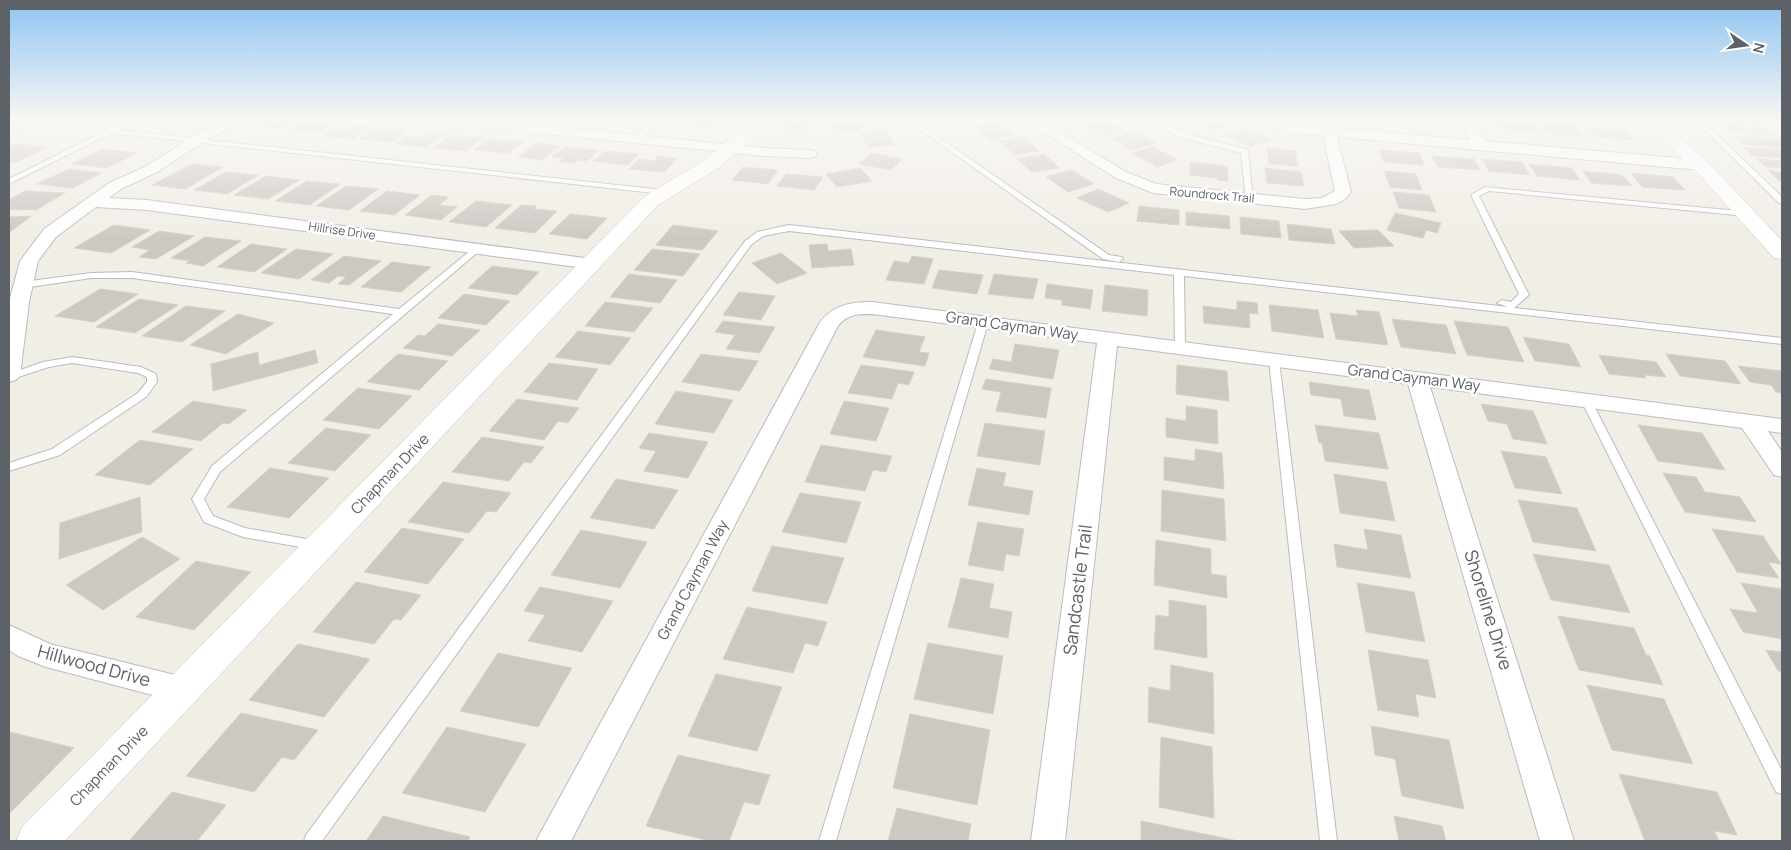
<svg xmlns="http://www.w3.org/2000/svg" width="1791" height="850" viewBox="0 0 1791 850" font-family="Manrope,sans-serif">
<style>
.building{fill:#ccc9c3;stroke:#d7d0c3}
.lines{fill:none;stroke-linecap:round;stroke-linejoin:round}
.service-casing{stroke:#b8bcc1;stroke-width:2}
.minor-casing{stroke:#b8bcc1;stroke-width:2}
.tertiary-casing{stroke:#b8bcc1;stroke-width:1}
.service{fill:#fff;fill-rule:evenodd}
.minor{fill:#fff;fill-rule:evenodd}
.tertiary{fill:#fff;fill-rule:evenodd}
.labels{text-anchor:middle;stroke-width:5;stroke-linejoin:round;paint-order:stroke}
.far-street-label{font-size:12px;fill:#5d6268;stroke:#fff}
.street-label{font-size:15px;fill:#5d6268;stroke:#fff}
.near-street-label{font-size:18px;fill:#5d6268;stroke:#fff}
</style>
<rect width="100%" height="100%" fill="#f1eee6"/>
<path class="building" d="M 259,121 L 297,121 L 283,129 L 251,125 Z
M 305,121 L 315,121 L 338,123 L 321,133 L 289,130 Z
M 681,121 L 715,121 L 708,128 L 677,125 Z
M 790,121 L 810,121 L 803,130 L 784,129 Z
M 835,121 L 856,121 L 867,125 L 848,134 L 824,126 Z
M 1097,121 L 1107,121 L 1126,131 L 1105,136 L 1083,124 Z
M 1196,121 L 1228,121 L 1235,124 L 1214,130 Z
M 1495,121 L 1532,122 L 1539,132 L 1500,129 Z
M 1718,121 L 1760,121 L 1768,127 L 1721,123 Z
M 994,122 L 1014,134 L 990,140 L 971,127 Z
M 1537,122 L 1575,125 L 1584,136 L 1545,133 Z
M 357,125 L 373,127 L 353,139 L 322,136 L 335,128 L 349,130 Z
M 1722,125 L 1770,129 L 1778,136 L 1730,132 Z
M 1586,126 L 1623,129 L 1633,140 L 1595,137 Z
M 378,127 L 410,130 L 392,142 L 360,139 Z
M 1245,129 L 1271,140 L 1251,147 L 1225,135 Z
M 886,130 L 894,145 L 868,147 L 860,133 Z
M 429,132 L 446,134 L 427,147 L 395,144 L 408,136 L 422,137 Z
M 1134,132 L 1156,143 L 1132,150 L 1111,138 Z
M 452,135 L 483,138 L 465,151 L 434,148 Z
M 1734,136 L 1782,140 L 1782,148 L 1743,144 Z
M 1023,137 L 1039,151 L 1015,155 L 998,141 Z
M 490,138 L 523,142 L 508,153 L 474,150 Z
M 537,143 L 561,146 L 542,160 L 518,157 Z
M 14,144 L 48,147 L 17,162 L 9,161 L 9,146 Z
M 565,147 L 599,150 L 587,161 L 579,160 L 575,163 L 559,162 L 563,158 L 552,157 Z
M 1152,147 L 1178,160 L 1157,167 L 1132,153 Z
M 1743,147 L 1782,150 L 1782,158 L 1753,156 Z
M 1267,148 L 1295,151 L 1298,166 L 1269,164 Z
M 103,149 L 137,153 L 107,168 L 72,164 Z
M 1379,150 L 1419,153 L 1424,165 L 1384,162 Z
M 605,151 L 639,154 L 628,165 L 593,161 Z
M 871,153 L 902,159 L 891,170 L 859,164 Z
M 1044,154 L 1060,168 L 1032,172 L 1017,159 Z
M 658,156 L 678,158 L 664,172 L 629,169 L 639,159 L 654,161 Z
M 1432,156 L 1474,159 L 1480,170 L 1438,167 Z
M 1482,159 L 1522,162 L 1529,175 L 1489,171 Z
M 1757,159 L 1782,161 L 1782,168 L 1766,167 Z
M 1190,162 L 1227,166 L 1228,181 L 1217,180 L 1217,178 L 1190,175 Z
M 192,164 L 223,167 L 185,189 L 152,185 Z
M 1529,164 L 1572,168 L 1580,180 L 1537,176 Z
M 743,167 L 778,170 L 768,184 L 732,180 Z
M 860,168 L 872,181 L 837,187 L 826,174 Z
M 1265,168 L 1301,172 L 1304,186 L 1267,183 Z
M 69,169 L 102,173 L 72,188 L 37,184 Z
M 1072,170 L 1094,184 L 1068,192 L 1046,177 Z
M 1768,170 L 1782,172 L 1782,181 L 1779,181 Z
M 1384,171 L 1416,174 L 1422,190 L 1390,187 Z
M 1583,171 L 1622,175 L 1632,186 L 1591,183 Z
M 226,172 L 258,175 L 227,194 L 194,190 Z
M 1631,173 L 1673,177 L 1685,190 L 1642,187 Z
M 786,174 L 823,177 L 814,190 L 777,186 Z
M 266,176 L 299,180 L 268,199 L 234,195 Z
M 307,181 L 340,184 L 310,205 L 275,201 Z
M 346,186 L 378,189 L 349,210 L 316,206 Z
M 1098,189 L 1129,203 L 1108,212 L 1077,198 Z
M 25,191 L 65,193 L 36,210 L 9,209 L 9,200 Z
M 387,191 L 420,195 L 394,215 L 360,211 Z
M 1393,192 L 1429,195 L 1436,212 L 1399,208 Z
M 432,195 L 449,197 L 439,205 L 457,207 L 441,220 L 405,215 Z
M 476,201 L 512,205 L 486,227 L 449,222 Z
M 521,205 L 537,206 L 534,209 L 557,211 L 535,233 L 495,228 Z
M 1139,206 L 1179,210 L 1179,225 L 1137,221 Z
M 1186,212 L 1229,216 L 1230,229 L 1186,225 Z
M 1395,213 L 1441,223 L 1437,233 L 1426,230 L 1423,238 L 1387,230 Z
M 570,214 L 607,218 L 587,239 L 549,234 Z
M 31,216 L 9,233 L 9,217 Z
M 1240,217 L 1279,221 L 1281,238 L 1241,234 Z
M 1287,224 L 1331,229 L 1335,244 L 1289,240 Z
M 114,225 L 150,230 L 111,253 L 74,248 Z
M 673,225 L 718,231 L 702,250 L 656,245 Z
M 1378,230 L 1394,246 L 1354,248 L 1339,231 Z
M 159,231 L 194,236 L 156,259 L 139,257 L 150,250 L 132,247 Z
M 205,237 L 241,241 L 203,266 L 186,263 L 190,261 L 171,258 Z
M 251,244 L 287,249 L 254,272 L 217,267 Z
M 827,244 L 828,251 L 851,249 L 854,265 L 812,268 L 809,245 Z
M 296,249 L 333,254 L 299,279 L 261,273 Z
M 652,249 L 700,254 L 683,276 L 634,270 Z
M 781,253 L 807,273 L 777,284 L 752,263 Z
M 344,256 L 381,261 L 349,285 L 338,284 L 346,277 L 338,276 L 329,283 L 311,280 Z
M 912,256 L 933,259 L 924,284 L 886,280 L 894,261 L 909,263 Z
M 392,262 L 431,267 L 401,292 L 361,287 Z
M 492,266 L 539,272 L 517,295 L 468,288 Z
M 939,270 L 983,275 L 977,294 L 932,288 Z
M 629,274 L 677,280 L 660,303 L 610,297 Z
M 994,274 L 1038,279 L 1033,299 L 988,294 Z
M 1047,284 L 1093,290 L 1090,309 L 1062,305 L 1062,300 L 1045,298 Z
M 1105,285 L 1148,290 L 1147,316 L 1102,311 Z
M 100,289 L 138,294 L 94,322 L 55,316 Z
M 739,292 L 775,296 L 761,320 L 723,315 Z
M 464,294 L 510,301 L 486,325 L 438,318 Z
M 139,299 L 178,305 L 135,333 L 96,327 Z
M 1237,301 L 1257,303 L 1258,314 L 1249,313 L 1250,328 L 1204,323 L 1203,306 L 1237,310 Z
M 605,302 L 653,308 L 634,332 L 585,326 Z
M 1269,305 L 1318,310 L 1324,338 L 1272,331 Z
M 186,306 L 225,311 L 182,342 L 142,336 Z
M 1356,310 L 1379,312 L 1388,345 L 1336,339 L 1330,313 L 1358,316 Z
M 238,314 L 274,323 L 226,354 L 190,345 Z
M 1392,319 L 1446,325 L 1456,354 L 1401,347 Z
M 723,321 L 775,327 L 760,353 L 726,349 L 735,335 L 715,332 Z
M 1454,321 L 1508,327 L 1524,362 L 1467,355 Z
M 438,324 L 480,330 L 452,356 L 403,348 L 418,335 L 425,336 Z
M 876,330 L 925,337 L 919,352 L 929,353 L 925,366 L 863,357 Z
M 578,331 L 631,338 L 610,365 L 555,357 Z
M 1523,337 L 1569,344 L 1581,367 L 1535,361 Z
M 1015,344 L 1059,350 L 1053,379 L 989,369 L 993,359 L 1011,362 Z
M 315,350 L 318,363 L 213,391 L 211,364 L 258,352 L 259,365 Z
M 398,354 L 448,361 L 419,390 L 367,382 Z
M 701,354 L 758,361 L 740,391 L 682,382 Z
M 1666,354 L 1725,361 L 1741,384 L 1680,376 Z
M 1599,355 L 1656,362 L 1666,377 L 1644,375 L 1646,378 L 1609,374 Z
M 549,363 L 598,369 L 577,400 L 524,392 Z
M 861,365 L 914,372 L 909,385 L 898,383 L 892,399 L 848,393 Z
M 1177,365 L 1227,371 L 1229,401 L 1176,394 Z
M 1738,366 L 1782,371 L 1782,393 L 1776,392 L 1771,385 L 1750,382 Z
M 986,379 L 1051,388 L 1046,418 L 996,411 L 1001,392 L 982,389 Z
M 1309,382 L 1369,390 L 1376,420 L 1344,416 L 1341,399 L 1311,395 Z
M 358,388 L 412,396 L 379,429 L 323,420 Z
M 676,391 L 733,400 L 714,433 L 655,424 Z
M 517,399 L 579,408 L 568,423 L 558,421 L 544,440 L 489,431 Z
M 193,401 L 247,410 L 229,424 L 223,423 L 201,441 L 152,432 Z
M 844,401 L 889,408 L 876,441 L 830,434 Z
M 1481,404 L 1533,411 L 1547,444 L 1513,439 L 1507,424 L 1488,421 Z
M 1186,406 L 1217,410 L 1218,444 L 1166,437 L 1166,418 L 1186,421 Z
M 985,423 L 1045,431 L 1040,465 L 977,456 Z
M 1315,425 L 1379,433 L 1388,469 L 1325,461 L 1322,443 L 1319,443 Z
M 1638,425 L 1702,433 L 1725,470 L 1658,461 Z
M 326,428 L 371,435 L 335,471 L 288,463 Z
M 649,433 L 708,442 L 688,478 L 644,471 L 656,451 L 639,448 Z
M 482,437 L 544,447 L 531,463 L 524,462 L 509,481 L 452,472 Z
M 140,440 L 193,449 L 150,485 L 95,475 Z
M 821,445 L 892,456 L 886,472 L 873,470 L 865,491 L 805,482 Z
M 1195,449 L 1222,453 L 1224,489 L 1164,480 L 1164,457 L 1195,461 Z
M 1501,451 L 1546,457 L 1562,494 L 1515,488 Z
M 270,468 L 329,478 L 289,518 L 227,507 Z
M 977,468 L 1006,473 L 1003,486 L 1033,491 L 1029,515 L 968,505 Z
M 1663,473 L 1696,477 L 1705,492 L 1740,497 L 1756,522 L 1685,512 Z
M 1334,474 L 1386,482 L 1395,521 L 1340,513 Z
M 616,479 L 678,490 L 654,529 L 590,518 Z
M 443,482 L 511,493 L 496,512 L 487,511 L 469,533 L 408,522 Z
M 1162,490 L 1224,499 L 1226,541 L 1161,531 Z
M 800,493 L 861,502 L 846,543 L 782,532 Z
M 140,497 L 142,532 L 59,559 L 60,523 Z
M 1518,500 L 1577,508 L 1596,551 L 1533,542 Z
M 978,522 L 1024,529 L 1019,556 L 1006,554 L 1003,571 L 968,565 Z
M 402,528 L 464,539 L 428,584 L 364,572 Z
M 1364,529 L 1401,535 L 1411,578 L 1337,567 L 1334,544 L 1368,550 Z
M 1712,529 L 1763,536 L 1781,564 L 1768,562 L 1779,578 L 1737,572 Z
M 581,530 L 647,542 L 620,588 L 551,575 Z
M 142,537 L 180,559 L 103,610 L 66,585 Z
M 1156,540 L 1211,549 L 1211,574 L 1226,576 L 1227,598 L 1154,585 Z
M 772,546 L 844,558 L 827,604 L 752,591 Z
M 1533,554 L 1609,565 L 1630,613 L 1551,600 Z
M 196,561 L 251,572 L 194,630 L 136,617 Z
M 961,578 L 994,584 L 989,608 L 1012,612 L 1008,638 L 948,627 Z
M 356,582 L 421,595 L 401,620 L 394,619 L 374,644 L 313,632 Z
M 1357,583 L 1414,592 L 1425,642 L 1366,632 Z
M 1741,583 L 1782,589 L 1782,639 L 1743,632 L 1730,609 L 1758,613 Z
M 540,587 L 613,601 L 582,652 L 528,641 L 545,615 L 524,611 Z
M 1169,600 L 1206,606 L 1207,658 L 1154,649 L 1156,615 L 1169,617 Z
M 747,607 L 827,622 L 818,646 L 805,643 L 793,673 L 723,659 Z
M 1558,616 L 1634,628 L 1646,655 L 1650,656 L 1663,685 L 1579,670 Z
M 928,643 L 1003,656 L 993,714 L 914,699 Z
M 298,644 L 370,659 L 324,717 L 249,700 Z
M 1368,650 L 1428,660 L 1436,698 L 1415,694 L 1419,717 L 1378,710 Z
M 1766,650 L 1782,652 L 1782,671 L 1778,671 Z
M 498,653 L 572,668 L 538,727 L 460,711 Z
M 1171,665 L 1213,673 L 1214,734 L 1148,722 L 1149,687 L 1170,691 Z
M 716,674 L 782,687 L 757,751 L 688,736 Z
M 1587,685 L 1664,699 L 1693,764 L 1612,750 Z
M 241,713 L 318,730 L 294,760 L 282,757 L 254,792 L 186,776 Z
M 910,714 L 990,730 L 977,805 L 893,788 Z
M 1371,726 L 1449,740 L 1464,809 L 1402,796 L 1395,759 L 1375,755 Z
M 447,727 L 526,744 L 485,812 L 402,793 Z
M 10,732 L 74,748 L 9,814 L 9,734 Z
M 1161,737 L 1212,747 L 1214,818 L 1159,807 Z
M 678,755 L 770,775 L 759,805 L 744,802 L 729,841 L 711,841 L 646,826 Z
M 1619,774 L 1717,792 L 1737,835 L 1714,831 L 1719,841 L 1645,841 Z
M 172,792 L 226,805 L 197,841 L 129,841 Z
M 897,808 L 971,824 L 968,841 L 888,841 Z
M 383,816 L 470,837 L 468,841 L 366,841 Z
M 1394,816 L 1442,826 L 1446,841 L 1399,841 Z
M 1141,821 L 1238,841 L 1141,841 Z"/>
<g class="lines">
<g class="service-casing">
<path id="service" d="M 125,121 L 133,121 L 118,130 L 663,190 L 667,192 L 663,194 L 111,133 L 9,184 L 9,179 Z
M 653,121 L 660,121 L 641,140 L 635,140 L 635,136 Z
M 908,121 L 915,121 L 1109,255 L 1122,257 L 1123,259 L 1119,262 L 1103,259 Z
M 1153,121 L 1161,121 L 1184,133 L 1248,150 L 1253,201 L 1246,199 L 1241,153 L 1178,137 Z
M 1696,121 L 1703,121 L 1782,197 L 1782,203 L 1779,203 Z
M 1485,187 L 1749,212 L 1749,216 L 1746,216 L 1489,191 L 1479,196 L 1529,295 L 1514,308 L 1782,338 L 1782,344 L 1184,276 L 1185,348 L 1180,351 L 1175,348 L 1174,275 L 789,231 L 763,236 L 751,245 L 322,841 L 304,841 L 306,835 L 745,241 L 757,232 L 789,225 L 1508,307 L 1497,303 L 1502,300 L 1511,302 L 1519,294 L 1471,195 Z
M 476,246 L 480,249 L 479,251 L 220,472 L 204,499 L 213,516 L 245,528 L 323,542 L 324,545 L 323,548 L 318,550 L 243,537 L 204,522 L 192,499 L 212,466 L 393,314 L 132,278 L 91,278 L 23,288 L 18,285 L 23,282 L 91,273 L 132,272 L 399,309 Z
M 983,320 L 988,323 L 836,841 L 819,841 L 978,323 Z
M 72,357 L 141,367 L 156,374 L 157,382 L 146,397 L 60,455 L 9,471 L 9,463 L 52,449 L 138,393 L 147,382 L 147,377 L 138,373 L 72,363 L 49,367 L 9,380 L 9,374 L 43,362 Z
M 1274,357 L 1279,360 L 1337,841 L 1320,841 L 1269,360 Z
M 1586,397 L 1591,400 L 1782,771 L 1782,794 L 1776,792 L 1581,400 Z"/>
</g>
<g class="minor-casing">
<path id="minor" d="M 17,121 L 35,121 L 33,124 L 9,133 L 9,124 Z
M 224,121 L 241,121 L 239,124 L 208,139 L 157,172 L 121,189 L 109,198 L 147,200 L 592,259 L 598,260 L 601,264 L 598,268 L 592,269 L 147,210 L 96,207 L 56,237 L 38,261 L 29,302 L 20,376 L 16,380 L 9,382 L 9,302 L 20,261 L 44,229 L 109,183 L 147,166 L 198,133 Z
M 451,121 L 497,121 L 765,148 L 810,150 L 815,151 L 817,154 L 815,157 L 810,158 L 765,156 L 458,125 Z
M 1026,121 L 1042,121 L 1126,172 L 1156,184 L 1305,199 L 1322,198 L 1335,191 L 1323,136 L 1297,133 L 1260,124 L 1258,121 L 1281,121 L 1297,125 L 1470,140 L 1459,121 L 1473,121 L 1485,141 L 1700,160 L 1705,162 L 1708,165 L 1705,168 L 1700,170 L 1337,137 L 1351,192 L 1345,199 L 1336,204 L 1305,209 L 1153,193 L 1116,178 Z
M 872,302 L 1782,419 L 1782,433 L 1768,431 L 1782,452 L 1782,477 L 1774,475 L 1742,428 L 1430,387 L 1574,841 L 1540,841 L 1408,384 L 1117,346 L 1065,841 L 1031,841 L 1097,343 L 872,314 C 858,314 847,314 838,326 L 571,841 L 536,841 L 819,324 C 832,305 850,302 872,302 Z
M 9,625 L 50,644 L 183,677 L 194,681 L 198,690 L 194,699 L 183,703 L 46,667 L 18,656 L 9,650 Z"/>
</g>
<g class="tertiary-casing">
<path id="tertiary" d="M 744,121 L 761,121 L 742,147 L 720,167 L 658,205 L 65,841 L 16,841 L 22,827 L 644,197 C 680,172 718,160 744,121 Z
M 1642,121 L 1660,121 L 1709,163 L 1782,241 L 1782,259 L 1774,258 L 1696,171 Z"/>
</g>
<use href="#service" class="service"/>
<use href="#minor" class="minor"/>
<use href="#tertiary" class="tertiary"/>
</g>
<linearGradient id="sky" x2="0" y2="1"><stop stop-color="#8ec4f1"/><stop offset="0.5" stop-color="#f9f7f4"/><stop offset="1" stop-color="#f9f7f4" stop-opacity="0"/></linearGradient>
<rect width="1791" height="240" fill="url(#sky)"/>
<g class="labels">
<g class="far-street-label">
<text transform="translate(1212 195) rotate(5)" y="4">Roundrock Trail</text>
<text transform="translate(342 231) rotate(8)" y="4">Hillrise Drive</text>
</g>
<g class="street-label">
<text transform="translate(1012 326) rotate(8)" y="5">Grand Cayman Way</text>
<text transform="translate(1414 378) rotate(7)" y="5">Grand Cayman Way</text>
<text transform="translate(390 474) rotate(-46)" y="5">Chapman Drive</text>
<text transform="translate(693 580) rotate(-62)" y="5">Grand Cayman Way</text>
<text transform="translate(109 766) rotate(-46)" y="5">Chapman Drive</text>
</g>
<g class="near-street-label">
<text transform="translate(1078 590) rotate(-83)" y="6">Sandcastle Trail</text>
<text transform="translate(1488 610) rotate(73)" y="6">Shoreline Drive</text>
<text transform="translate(94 666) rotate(15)" y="6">Hillwood Drive</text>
</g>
</g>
<rect width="1791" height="850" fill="none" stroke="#5d6268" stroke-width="20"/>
<g transform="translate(1746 45) rotate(103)" stroke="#ffffff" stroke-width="4" paint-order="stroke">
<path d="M0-4L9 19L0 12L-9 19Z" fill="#5d6268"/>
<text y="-8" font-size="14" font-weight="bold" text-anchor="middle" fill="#5d6268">N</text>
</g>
</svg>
